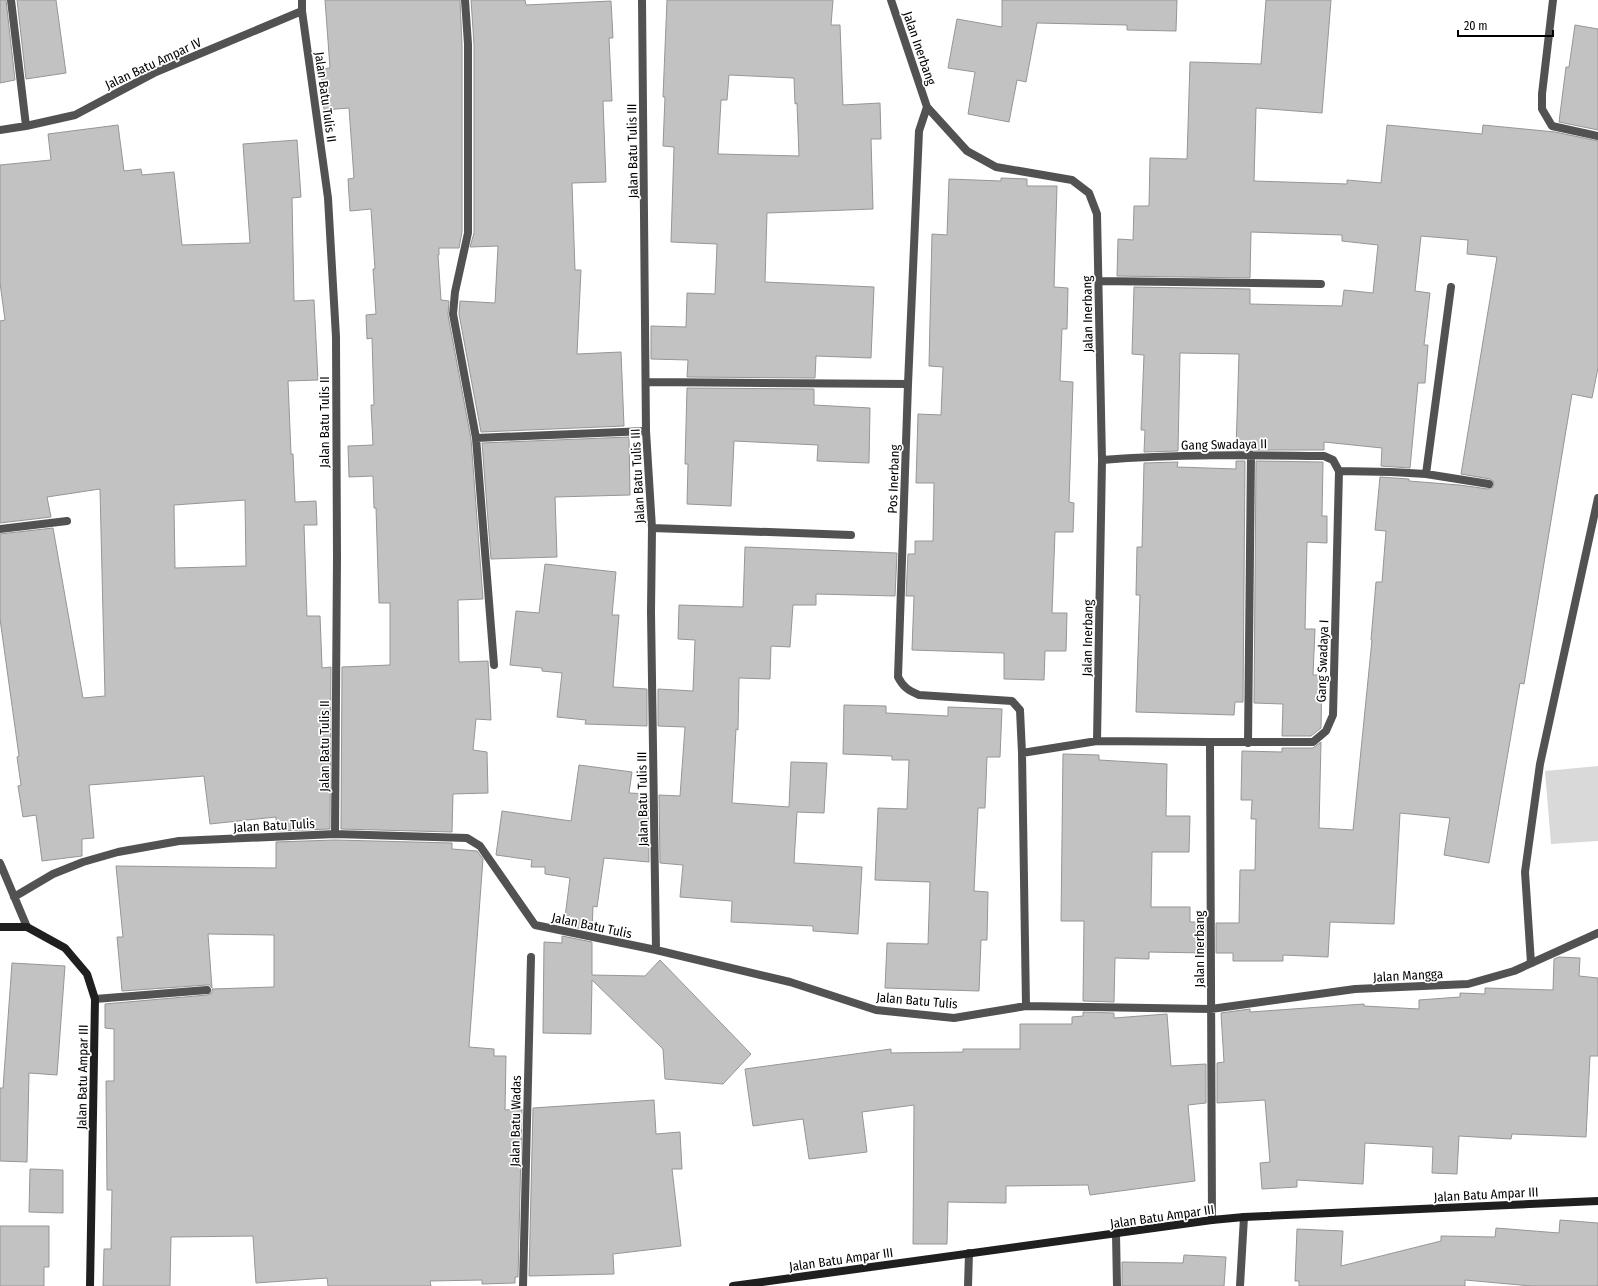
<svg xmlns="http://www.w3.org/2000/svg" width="1598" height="1286" viewBox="0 0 1598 1286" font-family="'Fira Sans Condensed',sans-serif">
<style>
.green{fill:#d9d9d9}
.building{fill:#c2c2c2;stroke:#969696;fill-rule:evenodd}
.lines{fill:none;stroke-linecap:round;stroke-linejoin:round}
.lane{stroke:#525252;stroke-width:8}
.street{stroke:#525252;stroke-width:8}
.secondary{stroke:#1f1f1f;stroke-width:8}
.labels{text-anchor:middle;stroke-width:3.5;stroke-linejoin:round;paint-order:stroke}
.street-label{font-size:13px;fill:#000;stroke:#fff}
</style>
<rect width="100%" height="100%" fill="#fff"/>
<path class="green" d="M 1598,766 L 1598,841 L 1551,844 L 1545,771 Z"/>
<path class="building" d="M 0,0 L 6,0 L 15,80 L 0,83 Z
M 17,0 L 56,0 L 66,73 L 26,79 Z
M 325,0 L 460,0 L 462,44 L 462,232 L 459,248 L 439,248 L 439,255 L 438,255 L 441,300 L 449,301 L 448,315 L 471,439 L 483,599 L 458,600 L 459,662 L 488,661 L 491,720 L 476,719 L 473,750 L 487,752 L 488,793 L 453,794 L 452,832 L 341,829 L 342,667 L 390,665 L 390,603 L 379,603 L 376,508 L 374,508 L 373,476 L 349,477 L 348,446 L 373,445 L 371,405 L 374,405 L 372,338 L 367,339 L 366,315 L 376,314 L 373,269 L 375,269 L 371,209 L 350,211 L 348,179 L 354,178 L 349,108 L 324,110 L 321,69 L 330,68 Z
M 471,0 L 525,0 L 526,5 L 611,1 L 613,38 L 609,38 L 612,101 L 603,101 L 606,182 L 572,183 L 575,270 L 581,270 L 577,354 L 621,352 L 624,426 L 481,432 L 459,314 L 460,301 L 495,303 L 498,246 L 470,247 L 474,233 L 474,44 Z
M 667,0 L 833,0 L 831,25 L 840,25 L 843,105 L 880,103 L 881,139 L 871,139 L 873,209 L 767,213 L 765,282 L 874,287 L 871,358 L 816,356 L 815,378 L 687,377 L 688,360 L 651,359 L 651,326 L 686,327 L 687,293 L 715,294 L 717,244 L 671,242 L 674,147 L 663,146 L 665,97 L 663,97 ZM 729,75 L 794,78 L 795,104 L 797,103 L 799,156 L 718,154 L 721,100 L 727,100 Z
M 1002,0 L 1177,0 L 1176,31 L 1127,30 L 1127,25 L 1037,23 L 1026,82 L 1017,80 L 1009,122 L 968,114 L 975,72 L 948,68 L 957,19 L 1002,27 Z
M 1266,0 L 1331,0 L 1322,113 L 1256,108 L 1254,181 L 1347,184 L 1347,180 L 1381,183 L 1387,125 L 1482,134 L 1483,125 L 1555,132 L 1598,141 L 1598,368 L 1592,398 L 1572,394 L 1524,684 L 1520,683 L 1489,863 L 1444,855 L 1450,818 L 1400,813 L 1394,924 L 1330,922 L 1328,957 L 1283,955 L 1283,961 L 1233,961 L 1233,953 L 1216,953 L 1216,923 L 1239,923 L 1240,870 L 1255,870 L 1256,819 L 1251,819 L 1252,800 L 1241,800 L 1242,751 L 1282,752 L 1282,748 L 1313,748 L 1321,742 L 1319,828 L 1353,830 L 1372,640 L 1371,640 L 1376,582 L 1382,582 L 1386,531 L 1375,530 L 1380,477 L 1409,479 L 1409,481 L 1459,485 L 1488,489 L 1493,487 L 1494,482 L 1490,479 L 1461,474 L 1497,257 L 1467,254 L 1468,240 L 1421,236 L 1415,291 L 1430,293 L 1424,345 L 1428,345 L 1425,383 L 1418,383 L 1410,468 L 1381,466 L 1382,448 L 1324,442 L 1324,450 L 1236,450 L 1239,354 L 1180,353 L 1178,451 L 1144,452 L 1145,430 L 1141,430 L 1144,355 L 1132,354 L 1134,287 L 1250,289 L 1250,304 L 1342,306 L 1344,290 L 1373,293 L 1378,245 L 1342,241 L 1342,235 L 1251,232 L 1250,278 L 1117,276 L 1118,239 L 1133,240 L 1134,206 L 1149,206 L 1150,158 L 1187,159 L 1190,62 L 1261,64 Z
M 1575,25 L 1598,29 L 1598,130 L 1559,122 L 1566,67 L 1569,67 Z
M 118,125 L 124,171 L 141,169 L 142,175 L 174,172 L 182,245 L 250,243 L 243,144 L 297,140 L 301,197 L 292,198 L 294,301 L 314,300 L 318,380 L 288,381 L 291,454 L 293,454 L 295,502 L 316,501 L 317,525 L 304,525 L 307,616 L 320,616 L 322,666 L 322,668 L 331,667 L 330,829 L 276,831 L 276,817 L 210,824 L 204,776 L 89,785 L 94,838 L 82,839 L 82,856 L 42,861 L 36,815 L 23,817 L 18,786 L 21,785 L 17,757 L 19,756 L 0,619 L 0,534 L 53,528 L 83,698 L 105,696 L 100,489 L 47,497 L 51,517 L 0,523 L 0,321 L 5,320 L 0,283 L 0,165 L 51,160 L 48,134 ZM 245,500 L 246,566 L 175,568 L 174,505 Z
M 1001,178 L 1027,179 L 1027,186 L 1057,186 L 1054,287 L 1068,288 L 1067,329 L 1062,329 L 1060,381 L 1073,382 L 1069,502 L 1074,503 L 1073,532 L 1055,532 L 1052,613 L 1067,613 L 1066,651 L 1045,651 L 1044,680 L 1004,679 L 1004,653 L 912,650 L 914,596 L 906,596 L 908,554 L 915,554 L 915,541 L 933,541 L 934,483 L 916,483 L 918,414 L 941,415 L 943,367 L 929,366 L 932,234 L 947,235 L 949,179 L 1001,181 Z
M 687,388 L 814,389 L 814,405 L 870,408 L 869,463 L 817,461 L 818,445 L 734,441 L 731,506 L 687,504 L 688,464 L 685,464 Z
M 629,437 L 630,495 L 555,497 L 557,557 L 491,559 L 482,443 Z
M 1236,461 L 1245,461 L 1243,702 L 1235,702 L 1234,715 L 1136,712 L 1140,595 L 1136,595 L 1137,547 L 1142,547 L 1144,463 L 1178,462 L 1177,467 L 1236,469 Z
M 1256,461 L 1323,462 L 1322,516 L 1327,516 L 1327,543 L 1307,542 L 1305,629 L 1315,629 L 1313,675 L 1322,675 L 1321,728 L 1311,736 L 1282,736 L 1283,704 L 1254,703 Z
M 745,547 L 897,553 L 895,596 L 816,594 L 816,605 L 793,605 L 790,647 L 771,646 L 770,679 L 739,678 L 738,730 L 736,729 L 732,803 L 789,807 L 791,762 L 827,763 L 824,813 L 797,812 L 794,863 L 862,867 L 858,934 L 813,931 L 813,926 L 731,922 L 732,901 L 680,897 L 683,865 L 660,863 L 659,795 L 680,796 L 685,727 L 658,726 L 658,689 L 693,691 L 695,640 L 678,639 L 679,605 L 743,607 Z
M 545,564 L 616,572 L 612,615 L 619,615 L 613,687 L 647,689 L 647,726 L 585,724 L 586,720 L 557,717 L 562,673 L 542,671 L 542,668 L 510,665 L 516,611 L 539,613 Z
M 844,705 L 886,706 L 886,713 L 948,716 L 948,707 L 1002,709 L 1000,757 L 987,757 L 985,808 L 978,808 L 974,891 L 988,892 L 987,940 L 981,940 L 979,991 L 885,988 L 887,943 L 928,944 L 930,882 L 875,880 L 878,808 L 907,809 L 909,760 L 892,760 L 892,756 L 843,754 Z
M 1063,754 L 1099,755 L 1099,760 L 1167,764 L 1166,816 L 1190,816 L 1189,852 L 1152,852 L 1151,907 L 1190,907 L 1190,922 L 1205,922 L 1205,953 L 1149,952 L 1149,959 L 1115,958 L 1114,1002 L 1083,1001 L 1084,921 L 1061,921 Z
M 579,765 L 632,772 L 629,793 L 648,794 L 649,862 L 604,858 L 597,907 L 593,906 L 592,931 L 564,925 L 570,878 L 545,874 L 545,867 L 531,867 L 532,860 L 496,855 L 502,811 L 571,821 Z
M 335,840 L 452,843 L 452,849 L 477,851 L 483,859 L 469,1047 L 494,1049 L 494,1056 L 506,1056 L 505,1110 L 522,1109 L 518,1277 L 515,1277 L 515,1283 L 482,1284 L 482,1280 L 430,1281 L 431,1286 L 328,1286 L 327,1278 L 256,1283 L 253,1236 L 171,1237 L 170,1286 L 103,1286 L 104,1249 L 111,1249 L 112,1190 L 107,1190 L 106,1081 L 114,1081 L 114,1029 L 105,1028 L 105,1004 L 207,995 L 212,993 L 212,989 L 274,987 L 274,935 L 208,934 L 212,988 L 210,985 L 207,985 L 122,991 L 117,937 L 123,937 L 116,866 L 276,868 L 276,842 Z
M 562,936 L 592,942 L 592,975 L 645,976 L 660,960 L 751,1054 L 723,1084 L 665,1079 L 663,1049 L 592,980 L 591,1034 L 543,1033 L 544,942 L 562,943 Z
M 1559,957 L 1580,958 L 1579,976 L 1598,978 L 1598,1056 L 1590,1056 L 1586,1137 L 1512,1134 L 1511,1139 L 1459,1136 L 1457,1174 L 1432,1173 L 1433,1147 L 1365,1143 L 1363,1184 L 1297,1180 L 1297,1187 L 1262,1189 L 1260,1163 L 1270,1162 L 1265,1100 L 1217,1103 L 1217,1063 L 1224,1062 L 1221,1013 L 1250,1009 L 1250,1012 L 1364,1004 L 1364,1006 L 1419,1009 L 1419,1000 L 1460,997 L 1460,993 L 1485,994 L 1485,988 L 1553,990 L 1554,959 Z
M 12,963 L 65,966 L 57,1075 L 29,1073 L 27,1162 L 0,1161 L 0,1088 L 3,1088 Z
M 1083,1012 L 1114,1013 L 1114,1018 L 1167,1014 L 1171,1066 L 1206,1064 L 1206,1103 L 1188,1105 L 1195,1181 L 1090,1195 L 1088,1185 L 1006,1186 L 1006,1203 L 948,1202 L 947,1244 L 913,1244 L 914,1105 L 862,1112 L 867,1152 L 809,1159 L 803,1119 L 753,1126 L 745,1069 L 891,1049 L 891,1053 L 963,1052 L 963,1049 L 1020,1049 L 1020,1024 L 1072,1024 L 1072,1017 L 1083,1016 Z
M 654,1100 L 656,1134 L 680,1132 L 682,1169 L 672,1169 L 681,1246 L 613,1254 L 614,1274 L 529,1276 L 533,1108 Z
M 30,1169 L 63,1170 L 63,1213 L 29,1212 Z
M 1560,1220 L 1598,1223 L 1598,1286 L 1531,1286 L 1465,1280 L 1465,1286 L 1299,1286 L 1299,1281 L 1295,1281 L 1297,1229 L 1343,1231 L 1341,1266 L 1441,1241 L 1441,1236 L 1495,1237 L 1496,1228 L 1559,1233 Z
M 0,1226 L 49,1226 L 49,1267 L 44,1267 L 44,1286 L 0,1286 Z
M 1184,1255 L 1226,1257 L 1224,1286 L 1122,1286 L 1122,1262 L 1183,1263 Z"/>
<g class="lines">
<path class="lane" d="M 1531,963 L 1525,872 L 1540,764 L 1598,498"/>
<path class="street" d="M 11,0 L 26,126
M 465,0 L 468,44 L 468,233 L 455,292 L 453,314 L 476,438 L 494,665
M 642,0 L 646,431 L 652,528 L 651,612 L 656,950
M 891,0 L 927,107 L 967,151 L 996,167 L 1072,180 L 1089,193 L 1097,214 L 1102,460 L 1097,741 L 1022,753 L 1026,1006
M 1553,0 L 1542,94 L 1542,109 L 1552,126 L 1598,136
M 302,11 L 328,198 L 336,337 L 337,557 L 335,834
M 927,107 L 919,131 L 908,384 L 898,677 C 903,687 909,691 919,695 L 1012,701 L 1020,710 L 1022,753
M 0,130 L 26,126 L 75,115 L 156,72 L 302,11 L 302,0
M 1098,281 L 1321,284
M 646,382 L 908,384
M 476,438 L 646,431
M 1102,460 C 1176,454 1250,455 1324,456 L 1333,460 L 1339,471 L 1333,715 L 1326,731 L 1313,742 L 1210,742
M 1339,471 L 1391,472 L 1426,474 L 1489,484
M 1426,474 L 1451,287
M 652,528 L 851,535
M 0,529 L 67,521
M 1097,741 L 1210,742 L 1212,1220
M 1248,743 L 1251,455
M 0,863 L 27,927
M 14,897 L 53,874 L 83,862 L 118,852 L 179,841 L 335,834 L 467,838 L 480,846 L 535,925 L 656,950 L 790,982 L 876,1010 L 954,1018 L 1026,1006 L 1211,1009 L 1355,989 L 1468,984 L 1514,971 L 1598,933
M 95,999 L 207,990
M 1116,1234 L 1117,1286
M 523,1286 L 531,957
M 968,1286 L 969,1253
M 1240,1286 L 1244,1217"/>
<path class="secondary" d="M 0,927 L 27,927 L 65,948 L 87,974 L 95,999 L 90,1286
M 733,1286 L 1212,1220 L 1244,1217 L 1598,1201"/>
</g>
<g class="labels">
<g class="street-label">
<text transform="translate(920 48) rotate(71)" y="5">Jalan Inerbang</text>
<text transform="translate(153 63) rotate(-25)" y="5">Jalan Batu Ampar IV</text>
<text transform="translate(326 97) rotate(82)" y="5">Jalan Batu Tulis II</text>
<text transform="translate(632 151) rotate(-91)" y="5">Jalan Batu Tulis III</text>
<text transform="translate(1087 314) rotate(-91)" y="5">Jalan Inerbang</text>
<text transform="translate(324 422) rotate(-90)" y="5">Jalan Batu Tulis II</text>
<text transform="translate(1224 444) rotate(-1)" y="5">Gang Swadaya II</text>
<text transform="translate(637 476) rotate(-93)" y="5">Jalan Batu Tulis III</text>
<text transform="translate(893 479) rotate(-88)" y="5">Pos Inerbang</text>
<text transform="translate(1087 638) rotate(-89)" y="5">Jalan Inerbang</text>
<text transform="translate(1322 661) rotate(-88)" y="5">Gang Swadaya I</text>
<text transform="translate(324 746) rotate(-90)" y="5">Jalan Batu Tulis II</text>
<text transform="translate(642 799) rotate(-91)" y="5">Jalan Batu Tulis III</text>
<text transform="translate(274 825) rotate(-3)" y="5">Jalan Batu Tulis</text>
<text transform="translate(592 925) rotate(12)" y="5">Jalan Batu Tulis</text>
<text transform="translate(1199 949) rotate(-90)" y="5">Jalan Inerbang</text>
<text transform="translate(1408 975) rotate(-3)" y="5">Jalan Mangga</text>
<text transform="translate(917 1000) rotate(5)" y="5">Jalan Batu Tulis</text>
<text transform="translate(82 1077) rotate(-89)" y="5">Jalan Batu Ampar III</text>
<text transform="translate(515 1121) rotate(-89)" y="5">Jalan Batu Wadas</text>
<text transform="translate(1486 1194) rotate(-3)" y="5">Jalan Batu Ampar III</text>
<text transform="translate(1162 1216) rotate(-8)" y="5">Jalan Batu Ampar III</text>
<text transform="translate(841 1259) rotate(-8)" y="5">Jalan Batu Ampar III</text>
</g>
</g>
<path d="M1458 30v6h95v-6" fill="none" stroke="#000000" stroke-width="2"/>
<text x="1464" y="30" font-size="12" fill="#000000" stroke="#ffffff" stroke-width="3" paint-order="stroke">20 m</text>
</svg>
